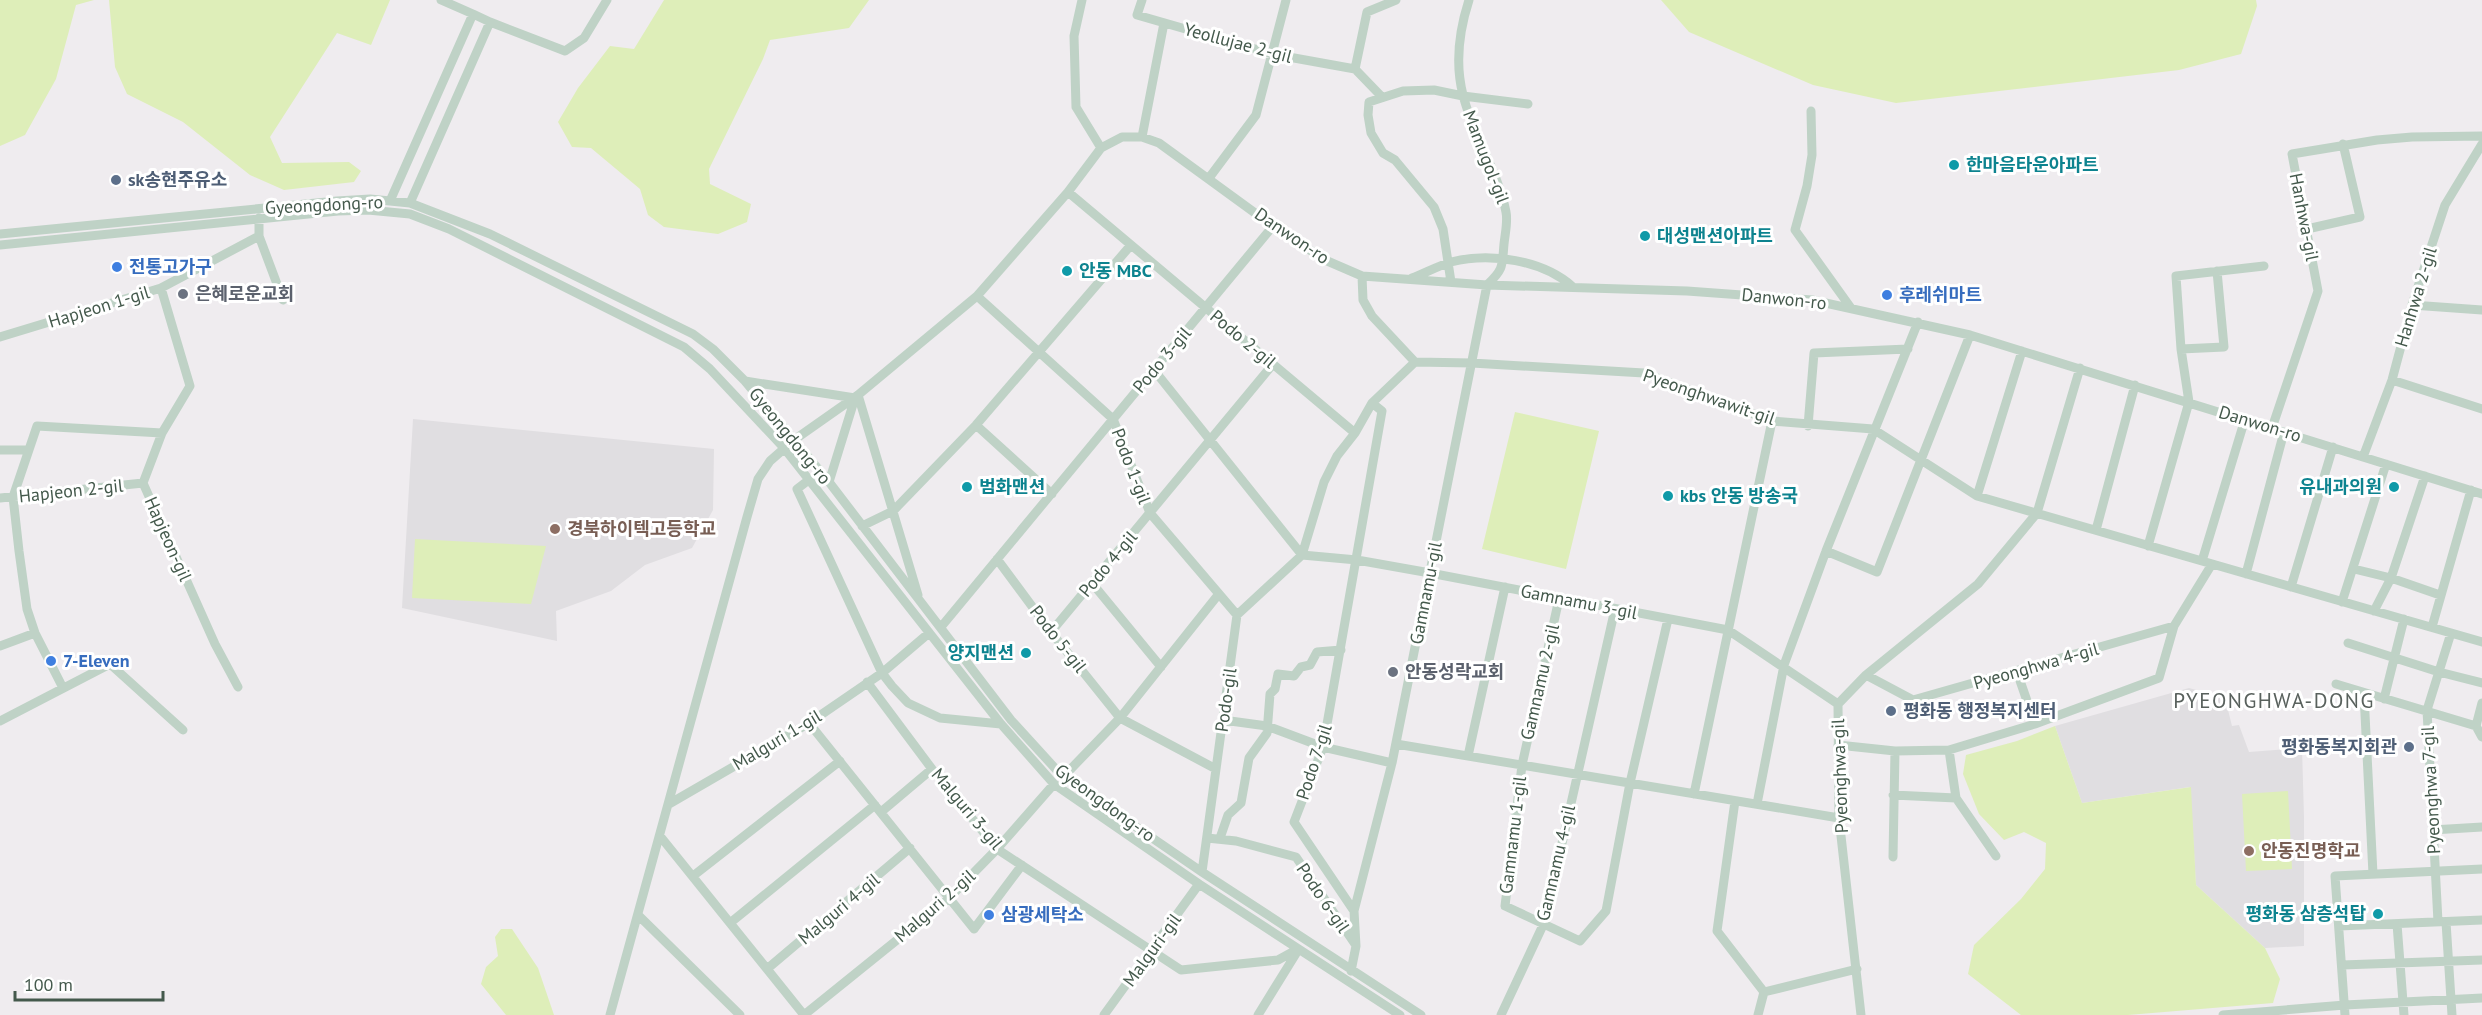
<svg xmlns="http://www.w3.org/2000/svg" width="2482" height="1015" viewBox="0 0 2482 1015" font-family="'PT Sans','Noto Sans KR',sans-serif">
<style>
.education{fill:#e0dee1}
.green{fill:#deeeb9}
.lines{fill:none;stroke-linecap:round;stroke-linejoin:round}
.minor{stroke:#bfd2c6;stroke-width:9}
.culture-dot{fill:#0f9aa8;stroke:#fff;stroke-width:2}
.service-dot{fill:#5c6f8a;stroke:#fff;stroke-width:2}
.shop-dot{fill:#3f7fe0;stroke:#fff;stroke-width:2}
.worship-dot{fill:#6b7280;stroke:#fff;stroke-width:2}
.education-dot{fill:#8d6e63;stroke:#fff;stroke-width:2}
.labels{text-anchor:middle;stroke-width:6;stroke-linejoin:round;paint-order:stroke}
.street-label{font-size:18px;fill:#44594c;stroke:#fff}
.culture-label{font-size:18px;font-weight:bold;fill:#0d838f;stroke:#fff;text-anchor:start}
.service-label{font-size:18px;font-weight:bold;fill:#4e5e75;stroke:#fff;text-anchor:start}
.shop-label{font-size:18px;font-weight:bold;fill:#366cbe;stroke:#fff;text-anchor:start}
.worship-label{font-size:18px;font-weight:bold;fill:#5b616d;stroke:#fff;text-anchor:start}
.education-label{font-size:18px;font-weight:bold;fill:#785e54;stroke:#fff;text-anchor:start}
.quarter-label{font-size:21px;letter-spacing:1.5px;fill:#59615d;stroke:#fff}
</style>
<rect width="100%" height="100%" fill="#efecef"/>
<path class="education" d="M 413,419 L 714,449 L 713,510 L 692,548 L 645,565 L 611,591 L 556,611 L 557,641 L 402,608 Z
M 2189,688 L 2225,698 L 2232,726 L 2239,725 L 2249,752 L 2302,748 L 2304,817 L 2304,946 L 2265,948 L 2196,885 L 2190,787 L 2082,803 L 2055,726 Z"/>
<path class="green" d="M 0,0 L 94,0 L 76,5 L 56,79 L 25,135 L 0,146 Z
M 109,0 L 390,0 L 371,45 L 337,33 L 270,137 L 282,163 L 349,162 L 361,171 L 354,182 L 284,190 L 250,175 L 183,122 L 127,94 L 115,67 Z
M 664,0 L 869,0 L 849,28 L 770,40 L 763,59 L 709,169 L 710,184 L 751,204 L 747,222 L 718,234 L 664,227 L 648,215 L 640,189 L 591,148 L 572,147 L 558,122 L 578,88 L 610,46 L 634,49 Z
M 1661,0 L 2256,0 L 2257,6 L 2241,54 L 2179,70 L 1896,103 L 1813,85 L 1689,32 Z
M 1515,412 L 1599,431 L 1566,569 L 1482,549 Z
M 415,539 L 546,546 L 531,604 L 412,598 Z
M 2055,726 L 2082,803 L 2191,787 L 2196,885 L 2265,948 L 2280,979 L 2273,1003 L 2128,1015 L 2021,1015 L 1968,974 L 1974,945 L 2021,899 L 2045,869 L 2046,843 L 2024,832 L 2004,840 L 1979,814 L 1963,774 L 1966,755 L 2017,741 Z
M 2288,791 L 2292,869 L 2246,871 L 2242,794 Z
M 501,929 L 512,929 L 538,968 L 554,1015 L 506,1015 L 481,984 L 486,967 L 498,956 L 495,937 Z"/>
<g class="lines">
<path class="minor" d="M 441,0 L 473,14
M 1082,0 L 1074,36 L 1076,107 L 1101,148
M 1142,0 L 1137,15 L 1272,54 L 1355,69
M 490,22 L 565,51 L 584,38 L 607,0
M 1355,69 L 1367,12 L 1396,0
M 1355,69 L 1382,97
M 1811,111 L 1812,155 L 1807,186 L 1795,230 L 1851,308
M 1142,137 L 1164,23
M 1209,178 L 1256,115 L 1286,0
M 1068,192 L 1355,433
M 390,201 L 473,14 L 490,22 L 410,203
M 2307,229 L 2360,217 L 2343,144
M 0,234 L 337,201 L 370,199 L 410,203 L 490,234 L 693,334 L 713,349 L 745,381 L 829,482 L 1011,720 L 1063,777 L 1202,872 L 1421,1015
M 259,236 L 283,300
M 0,245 L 338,211 L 368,210 L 410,214 L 449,229 L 684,347 L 710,369 L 784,448 L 1001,724 L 1054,784 L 1199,884 L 1400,1015
M 1362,276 L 1363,300 L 1372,316 L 1415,362
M 1412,278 C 1425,273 1438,266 1451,262 C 1490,252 1543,260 1573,287
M 1451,282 L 1443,229 L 1434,207 L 1395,160 L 1383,153 L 1371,133 L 1368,115 L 1369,102 L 1403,91 L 1434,90 L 1463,96 L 1528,104
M 161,288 L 190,386 L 162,433 L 143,483 L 215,644 L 238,687
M 977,296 L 1113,419 L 1150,513 L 1237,615
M 2412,305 L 2482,310
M 0,337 L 161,288 L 259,236 L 259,218
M 2181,349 L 2224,347 L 2217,271
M 1154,370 L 1302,555 L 1357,560 L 1430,573 L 1728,630 L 1838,704
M 2392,380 L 2482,409
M 745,381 L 855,398 L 829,482
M 858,395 L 918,595
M 976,425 L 1052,494
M 1808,426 L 1814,353 L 1908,349
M 2272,428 L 2318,291 L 2292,154 L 2377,140 L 2412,137 L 2482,136
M 0,450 L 28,450
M 2363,457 L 2392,380 L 2412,305 L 2445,205 L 2482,144
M 810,479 L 797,489 L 882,673 L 892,686 L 908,703 L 940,718 L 1001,724
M 1977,496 L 2022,351
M 0,498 L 143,483
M 862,526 L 893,511 L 976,425 L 1131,245
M 2096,530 L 2135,385
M 2148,546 L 2189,402 L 2181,349 L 2176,276 L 2264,266
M 1826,551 L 1877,572 L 1970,335
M 997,559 L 1051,632 L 1120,718 L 1216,769
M 2202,561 L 2245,419
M 2354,569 L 2391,578 L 2440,595
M 2246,574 L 2284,432
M 1092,583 L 1161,667
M 2291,587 L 2333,447
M 1559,599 L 1522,765 L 1505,906 L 1580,941 L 1606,911 L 1630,783 L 1668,619
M 2342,602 L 2386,464
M 2374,611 L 2391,578 L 2425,476
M 941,627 L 1273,226
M 2432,627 L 2471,490
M 1051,632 L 1273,364
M 2348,643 L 2439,672 L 2482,683
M 0,646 L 35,633
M 2017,672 L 2035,724
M 1866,675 L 1913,700 L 2174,626
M 867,682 L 932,769 L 997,849 L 1181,970 L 1278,960 L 1298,949
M 2336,684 L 2476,726 L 2482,737
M 63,688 L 35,633 L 27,609 L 19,551 L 13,497 L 37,426 L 162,433
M 2364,694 L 2373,874
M 2384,699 L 2404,619
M 1223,720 L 1267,726 L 1323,747 L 1392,763
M 0,721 L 110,664 L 183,730
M 809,723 L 974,929 L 1022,865
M 2476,726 L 2482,703
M 1396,744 L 1839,818
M 1838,745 L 1895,751 L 1949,750
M 1468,756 L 1505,587
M 1063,777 L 1120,718 L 1218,595
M 1694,794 L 1772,421
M 1893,795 L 1956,798
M 1735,801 L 1717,931 L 1764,992 L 1758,1015
M 669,804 L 809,723 L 882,673 L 929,633
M 1757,804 L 1784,665 L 1826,551 L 1918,322
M 881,812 L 932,769
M 2432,830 L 2482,827
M 660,836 L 804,1015
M 1207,838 L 1236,841 L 1296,857 L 1355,944
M 1220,838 L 1228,815 L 1241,803 L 1249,758 L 1267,733 L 1270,694 L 1275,689 L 1278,674 L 1294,676 L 1301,667 L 1310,665 L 1317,652 L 1341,650
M 1996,856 L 1956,798 L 1949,750 L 2035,724 L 2159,678 L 2174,626 L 2212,564
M 1893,857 L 1895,751
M 1202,872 L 1237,615 L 1302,555 L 1324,482 L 1337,456 L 1355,433 L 1372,403 L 1415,362 L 1472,363 L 1644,373 L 1772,421 L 1873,429 L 1977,496 L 2482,642
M 693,876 L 840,761
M 1354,911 L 1294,822 L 1323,747 L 1382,411 L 1372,403
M 638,915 L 740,1015
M 2438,922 L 2427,710 L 2451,633
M 2446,922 L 2452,1015
M 730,923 L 875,805
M 2397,924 L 2404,1015
M 2339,926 L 2482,920
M 2342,965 L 2482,960
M 767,969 L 910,848
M 1351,971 L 1356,946 L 1354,911 L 1392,763 L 1487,285 C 1504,269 1502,266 1504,244 C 1505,234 1508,222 1506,212 C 1498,171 1473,136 1463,95 C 1455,64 1459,31 1469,0
M 1764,992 L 1857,969
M 610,1015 L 747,517 L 758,479 L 770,461 L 794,440 L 858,395 L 977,296 L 1068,192 L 1101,148 L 1122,137 L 1142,137 L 1159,143 L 1273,226 L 1325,260 L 1362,276 L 1487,285 L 1687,291 L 1812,300 L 1970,335 L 2482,494
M 804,1015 L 949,898 L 997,849 L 1054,784
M 1104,1015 L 1199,884
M 1258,1015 L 1297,952
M 1501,1015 L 1544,923 L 1615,609
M 1861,1015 L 1839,818 L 1838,704 L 1866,675 L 1978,584 L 2037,513 L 2080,368
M 2223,1015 L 2345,1005 L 2482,998
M 2345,1015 L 2335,876 L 2482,869"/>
</g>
<g class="culture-dot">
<circle cx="1954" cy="165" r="6"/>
<circle cx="1645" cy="236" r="6"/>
<circle cx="1067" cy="271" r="6"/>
<circle cx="967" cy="487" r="6"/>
<circle cx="2394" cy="487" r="6"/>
<circle cx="1668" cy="496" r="6"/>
<circle cx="1026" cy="653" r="6"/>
<circle cx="2378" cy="914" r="6"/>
</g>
<g class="service-dot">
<circle cx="116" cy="180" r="6"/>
<circle cx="1891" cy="711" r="6"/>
<circle cx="2409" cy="747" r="6"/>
</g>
<g class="shop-dot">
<circle cx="117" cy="267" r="6"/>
<circle cx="1887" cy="295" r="6"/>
<circle cx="51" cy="661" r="6"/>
<circle cx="989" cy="915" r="6"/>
</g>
<g class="worship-dot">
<circle cx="183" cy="294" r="6"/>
<circle cx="1393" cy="672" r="6"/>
</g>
<g class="education-dot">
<circle cx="555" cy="529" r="6"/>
<circle cx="2249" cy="851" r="6"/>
</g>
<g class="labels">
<g class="street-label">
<text transform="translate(1238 43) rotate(15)" y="6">Yeollujae 2-gil</text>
<text transform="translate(1486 157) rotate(69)" y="6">Mamugol-gil</text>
<text transform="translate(324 205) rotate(-3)" y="6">Gyeongdong-ro</text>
<text transform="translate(2304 217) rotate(79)" y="6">Hanhwa-gil</text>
<text transform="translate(1292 236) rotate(34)" y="6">Danwon-ro</text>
<text transform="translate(2416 297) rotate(-73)" y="6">Hanhwa 2-gil</text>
<text transform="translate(1784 299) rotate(6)" y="6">Danwon-ro</text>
<text transform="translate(99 307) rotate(-17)" y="6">Hapjeon 1-gil</text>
<text transform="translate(1243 339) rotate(40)" y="6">Podo 2-gil</text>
<text transform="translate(1162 360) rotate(-50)" y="6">Podo 3-gil</text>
<text transform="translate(1709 397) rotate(19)" y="6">Pyeonghwawit-gil</text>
<text transform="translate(2260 424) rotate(17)" y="6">Danwon-ro</text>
<text transform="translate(790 436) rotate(51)" y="6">Gyeongdong-ro</text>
<text transform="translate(1131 466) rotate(69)" y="6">Podo 1-gil</text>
<text transform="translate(71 491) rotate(-6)" y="6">Hapjeon 2-gil</text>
<text transform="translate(168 539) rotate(66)" y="6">Hapjeon-gil</text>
<text transform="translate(1108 564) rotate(-50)" y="6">Podo 4-gil</text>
<text transform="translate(1426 593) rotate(-79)" y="6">Gamnamu-gil</text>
<text transform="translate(1579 602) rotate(11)" y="6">Gamnamu 3-gil</text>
<text transform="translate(1058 639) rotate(52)" y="6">Podo 5-gil</text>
<text transform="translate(2036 666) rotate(-16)" y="6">Pyeonghwa 4-gil</text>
<text transform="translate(1540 682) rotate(-77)" y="6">Gamnamu 2-gil</text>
<text transform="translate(1226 700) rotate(-82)" y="6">Podo-gil</text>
<text transform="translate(777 740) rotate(-31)" y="6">Malguri 1-gil</text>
<text transform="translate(1314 762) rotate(-72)" y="6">Podo 7-gil</text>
<text transform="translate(1840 776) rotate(-92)" y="6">Pyeonghwa-gil</text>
<text transform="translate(2431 790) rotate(-93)" y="6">Pyeonghwa 7-gil</text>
<text transform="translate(1105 803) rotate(36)" y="6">Gyeongdong-ro</text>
<text transform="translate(967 809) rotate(50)" y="6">Malguri 3-gil</text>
<text transform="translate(1513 835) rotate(-83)" y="6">Gamnamu 1-gil</text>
<text transform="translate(1556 863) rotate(-77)" y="6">Gamnamu 4-gil</text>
<text transform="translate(1323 898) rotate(56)" y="6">Podo 6-gil</text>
<text transform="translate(935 906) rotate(-41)" y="6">Malguri 2-gil</text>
<text transform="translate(839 909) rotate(-40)" y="6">Malguri 4-gil</text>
<text transform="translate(1152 950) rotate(-54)" y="6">Malguri-gil</text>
</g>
<g class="culture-label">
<text x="1966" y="171">한마음타운아파트</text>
<text x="1657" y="242">대성맨션아파트</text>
<text x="1079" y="277">안동 MBC</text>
<text x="979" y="493">범화맨션</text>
<text x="2382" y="493" text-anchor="end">유내과의원</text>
<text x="1680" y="502">kbs 안동 방송국</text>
<text x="1014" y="659" text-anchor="end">양지맨션</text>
<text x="2366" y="920" text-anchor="end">평화동 삼층석탑</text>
</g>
<g class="service-label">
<text x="128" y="186">sk송현주유소</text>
<text x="1903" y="717">평화동 행정복지센터</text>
<text x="2397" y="753" text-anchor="end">평화동복지회관</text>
</g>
<g class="shop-label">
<text x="129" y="273">전통고가구</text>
<text x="1899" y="301">후레쉬마트</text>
<text x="63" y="667">7-Eleven</text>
<text x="1001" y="921">삼광세탁소</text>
</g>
<g class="worship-label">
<text x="195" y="300">은혜로운교회</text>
<text x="1405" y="678">안동성락교회</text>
</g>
<g class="education-label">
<text x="567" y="535">경북하이텍고등학교</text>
<text x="2261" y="857">안동진명학교</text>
</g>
<g class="quarter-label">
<text x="2274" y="708">PYEONGHWA-DONG</text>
</g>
</g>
<path d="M15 991v9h148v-9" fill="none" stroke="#44594c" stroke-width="3"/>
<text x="24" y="991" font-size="18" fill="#44594c" stroke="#ffffff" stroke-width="4.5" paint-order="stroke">100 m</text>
</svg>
